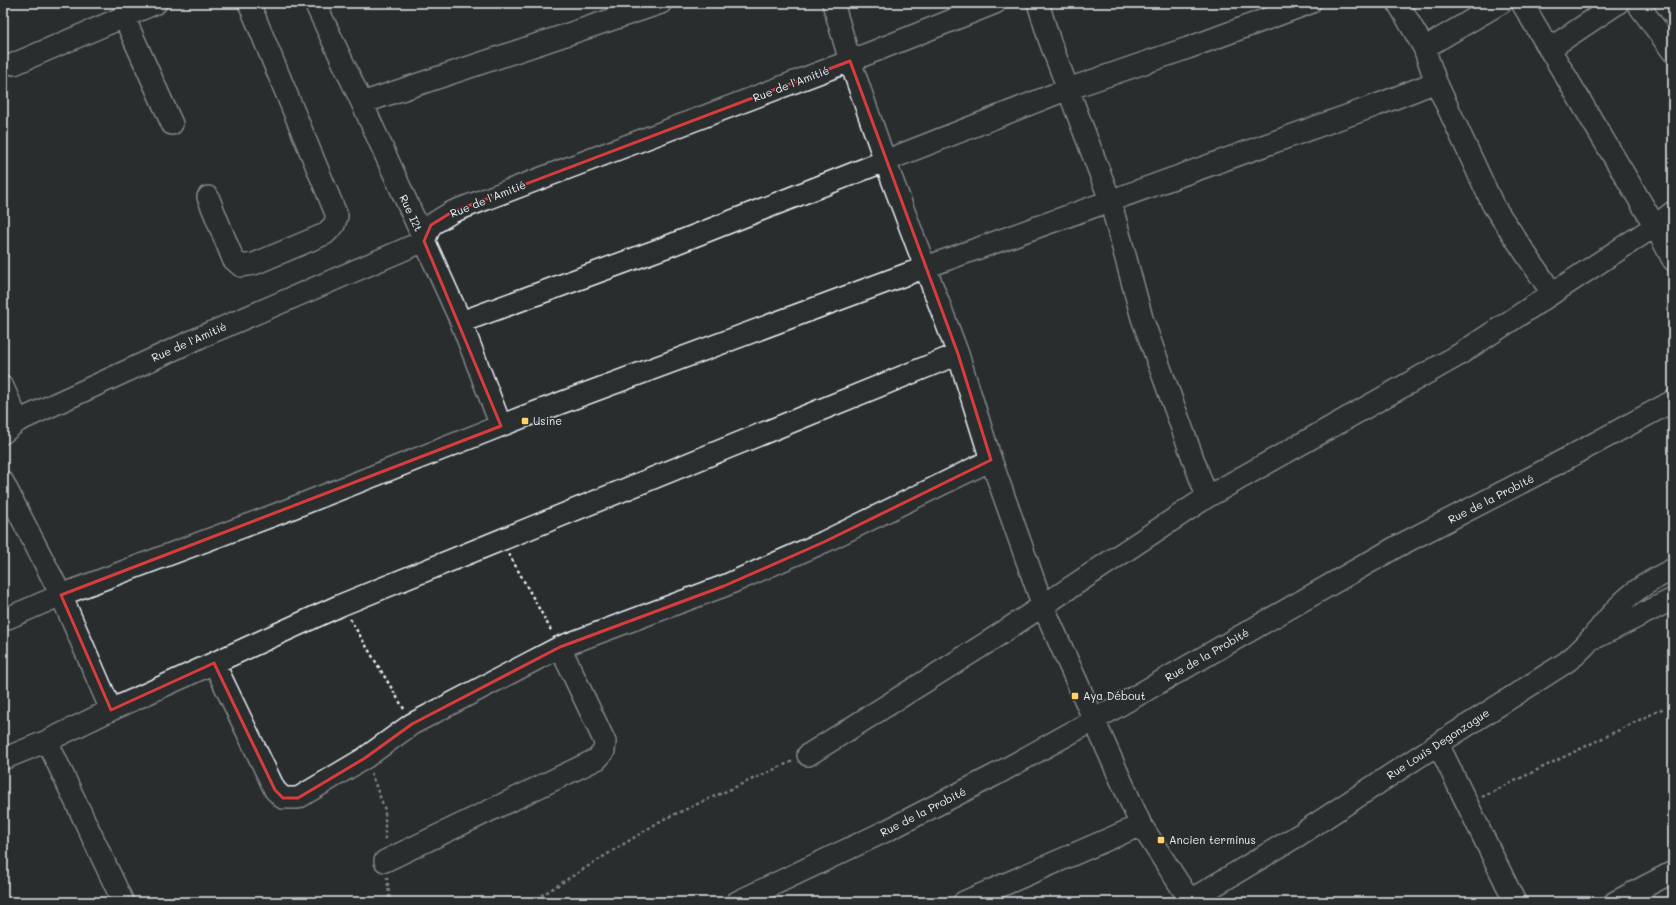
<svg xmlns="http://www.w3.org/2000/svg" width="1676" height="905" viewBox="0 0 1676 905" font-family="Mali,sans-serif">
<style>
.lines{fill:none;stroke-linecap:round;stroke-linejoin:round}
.minor-casing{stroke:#e8f1f8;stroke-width:24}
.path{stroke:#e8f1f8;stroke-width:2.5;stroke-dasharray:3 3;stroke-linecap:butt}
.minor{stroke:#2a2d2e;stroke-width:21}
.marked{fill:none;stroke:#d83c3d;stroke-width:3;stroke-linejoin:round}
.poi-dot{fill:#ffd166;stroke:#2a2d2e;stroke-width:1.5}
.labels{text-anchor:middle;stroke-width:3;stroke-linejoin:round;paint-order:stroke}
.street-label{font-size:11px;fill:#e8f1f8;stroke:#2a2d2e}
.poi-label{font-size:11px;fill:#e8f1f8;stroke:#2a2d2e;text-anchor:start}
</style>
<rect width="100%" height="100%" fill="#2a2d2e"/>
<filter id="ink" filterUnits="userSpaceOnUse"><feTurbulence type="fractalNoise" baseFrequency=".025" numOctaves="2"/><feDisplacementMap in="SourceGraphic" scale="8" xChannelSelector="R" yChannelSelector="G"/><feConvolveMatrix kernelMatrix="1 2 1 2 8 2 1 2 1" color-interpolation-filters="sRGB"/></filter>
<g filter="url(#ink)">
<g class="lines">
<g class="minor-casing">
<path id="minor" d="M 315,3 L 362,103 L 461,322 L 501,426
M 833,3 L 850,61 L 885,161 L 958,354 L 991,460 L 1043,606 L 1141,825 L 1191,902
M 1038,3 L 1049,39 L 1110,200 L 1142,318 L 1207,497
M 1398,3 L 1424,48
M 1522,3 L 1655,226 L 1673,260
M 1637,3 L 1673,52
M 124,17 L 172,124
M 1549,49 L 1618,3
M 14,64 L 156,3
M 1436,82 L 1493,205 L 1552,293
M 362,103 L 661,3
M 208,197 L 233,259 L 241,266 L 254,264 L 325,234 L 334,225 L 337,216 L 249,3
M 461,322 L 666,247 L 1068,89 L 1188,48 L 1310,3
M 3,387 L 18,421
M 3,433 L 18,421 L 203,336 L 424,241 L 431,225 L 452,212 L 850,61 L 995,3
M 3,482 L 61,595 L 111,710
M 3,620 L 61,595 L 277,514 L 523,417 L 926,267 L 1377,105 L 1436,82 L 1424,48 L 1501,3
M 1597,637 L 1673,599
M 214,663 L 275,790 L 283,798 L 298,798 L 365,758 L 412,724 L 560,647 L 724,586 L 824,542 L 991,460
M 47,741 L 123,902
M 1438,744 L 1515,902
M 808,755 L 988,642 L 1207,497 L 1457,356 L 1655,226 L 1673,212
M 3,759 L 47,741 L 111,710 L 341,605 L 958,354
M 385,861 L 597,759 L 604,751 L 605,742 L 560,647
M 737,902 L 888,830 L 995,775 L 1094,720 L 1396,547 L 1536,475 L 1673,401
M 964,902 L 1141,825
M 1187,902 L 1299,835 L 1438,744 L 1565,663 C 1588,647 1601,624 1620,605 C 1635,589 1654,579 1673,569
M 1615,902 L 1673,872"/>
</g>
<path class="path" d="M 509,554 L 552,632
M 350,619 L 404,709
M 371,773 L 385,810 L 385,842
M 1482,797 L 1664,708
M 387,877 L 390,902
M 531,902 L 662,820 L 793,761"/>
<use href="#minor" class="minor"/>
</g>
</g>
<path d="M0 0H1676V905H0ZM 850,61 L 958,354 L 991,460 L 824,542 L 724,586 L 560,647 L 412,724 L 365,758 L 298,798 L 283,798 L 275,790 L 214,663 L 111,710 L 61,595 L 501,426 L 424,241 L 431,225 L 452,212 Z" fill="#2a2d2e" fill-opacity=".55" fill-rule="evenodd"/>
<path class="marked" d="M 850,61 L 958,354 L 991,460 L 824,542 L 724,586 L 560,647 L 412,724 L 365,758 L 298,798 L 283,798 L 275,790 L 214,663 L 111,710 L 61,595 L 501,426 L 424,241 L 431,225 L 452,212 Z"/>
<g class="poi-dot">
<rect x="521" y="417" width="8" height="8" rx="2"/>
<rect x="1071" y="692" width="8" height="8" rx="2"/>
<rect x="1157" y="836" width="8" height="8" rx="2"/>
</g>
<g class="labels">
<g class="street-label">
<text transform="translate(791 84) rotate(-21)" y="4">Rue de l'Amitié</text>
<text transform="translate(488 199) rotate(-22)" y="4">Rue de l'Amitié</text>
<text transform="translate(411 213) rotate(65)" y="4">Rue I2t</text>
<text transform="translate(189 342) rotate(-24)" y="4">Rue de l'Amitié</text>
<text transform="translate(1491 499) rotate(-27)" y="4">Rue de la Probité</text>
<text transform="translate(1207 655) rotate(-30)" y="4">Rue de la Probité</text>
<text transform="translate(1438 744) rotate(-33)" y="4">Rue Louis Degonzague</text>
<text transform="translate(923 812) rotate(-27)" y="4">Rue de la Probité</text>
</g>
<g class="poi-label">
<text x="533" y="425">Usine</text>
<text x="1083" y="700">Aya Débout</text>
<text x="1169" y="844">Ancien terminus</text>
</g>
</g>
<rect width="1676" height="905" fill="none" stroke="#2a2d2e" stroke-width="16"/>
<rect x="8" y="8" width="1660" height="889" fill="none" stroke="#e8f1f8" stroke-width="1.5" filter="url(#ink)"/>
</svg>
